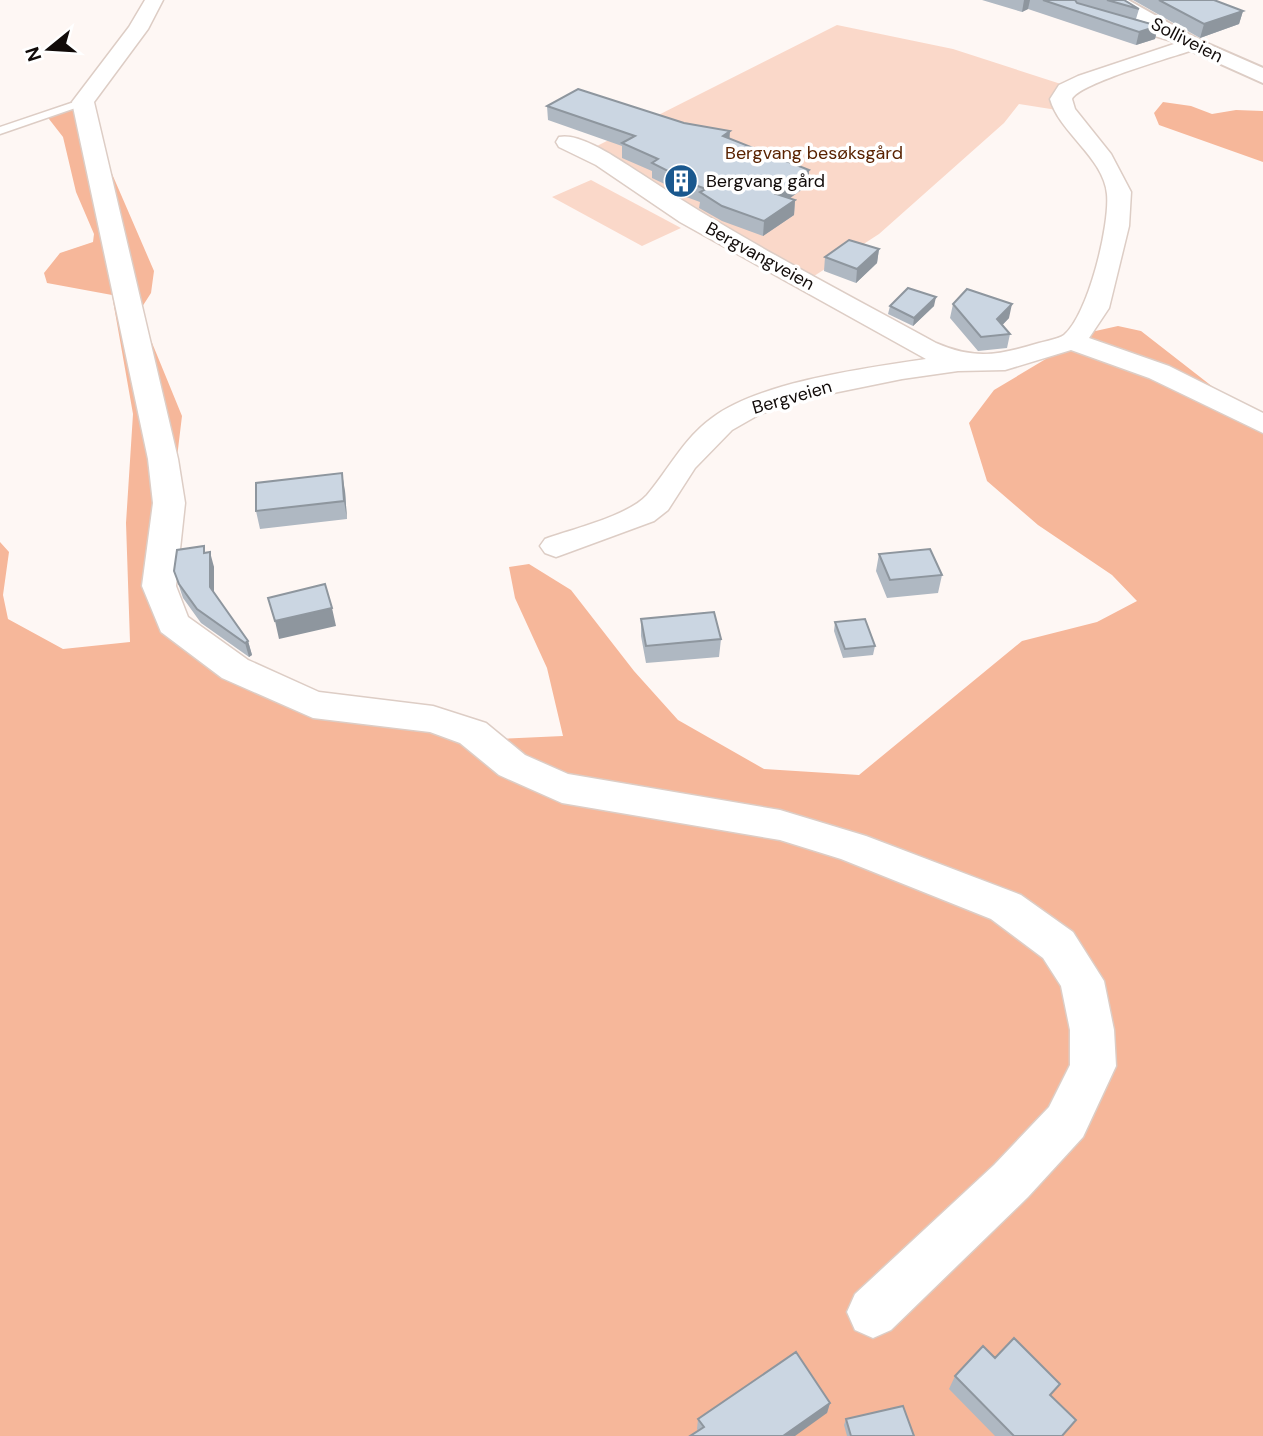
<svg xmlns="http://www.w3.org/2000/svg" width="1263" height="1436" viewBox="0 0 1263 1436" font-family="'DM Sans',sans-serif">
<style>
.green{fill:#fad8c9}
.forest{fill:#f6b79a}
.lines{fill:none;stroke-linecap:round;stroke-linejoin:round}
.lane-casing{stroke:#ddcdc5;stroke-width:3}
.street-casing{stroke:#ddcdc5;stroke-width:3}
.secondary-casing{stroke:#ddcdc5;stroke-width:4}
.lane{fill:#fff;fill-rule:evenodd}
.street{fill:#fff;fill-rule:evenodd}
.secondary{fill:#fff;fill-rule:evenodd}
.wall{fill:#afb8c2}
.shaded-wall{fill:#8e969e}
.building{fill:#cbd6e2;stroke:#8e969e;stroke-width:2}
.labels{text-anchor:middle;stroke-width:7;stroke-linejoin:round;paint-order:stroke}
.far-street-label{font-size:18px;fill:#110b09;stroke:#fff}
.far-park-label{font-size:18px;fill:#5a2302;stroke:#fff}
.far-poi-label{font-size:18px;fill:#110b09;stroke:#fff;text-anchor:start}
</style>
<rect width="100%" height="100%" fill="#fef7f4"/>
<path class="green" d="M 837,25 L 953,49 L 1064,85 L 1057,110 L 1019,104 L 1004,123 L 879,234 L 811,278 L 589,150 Z
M 591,180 L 681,228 L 642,246 L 552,197 Z"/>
<path class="forest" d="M 1163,102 L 1191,106 L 1212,114 L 1236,110 L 1263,111 L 1263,162 L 1159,125 L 1154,113 Z
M 79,107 L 100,146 L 154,271 L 151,293 L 142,307 L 148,333 L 182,416 L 168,532 L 178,618 L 282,694 L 500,739 L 563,736 L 547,668 L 515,598 L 509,567 L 529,564 L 571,590 L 634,671 L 678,720 L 764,769 L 859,775 L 1022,641 L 1097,622 L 1137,601 L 1112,575 L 1038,525 L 987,481 L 969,423 L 994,390 L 1091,332 L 1118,326 L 1141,331 L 1263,426 L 1263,1436 L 0,1436 L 0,542 L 9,552 L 3,595 L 8,619 L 63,649 L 130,642 L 126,523 L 133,414 L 112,295 L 47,283 L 44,273 L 60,253 L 93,242 L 94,234 L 76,192 L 63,137 L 49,119 L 50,110 Z"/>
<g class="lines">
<g class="lane-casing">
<path id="lane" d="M 1131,25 L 1137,25 L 1193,43 L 1185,45 L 1131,29 Z
M 83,99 L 87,100 L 87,104 L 0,134 L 0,127 Z"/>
</g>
<g class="street-casing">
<path id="street" d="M 145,0 L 163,0 L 148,29 L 94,102 L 178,459 L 185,503 L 176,586 L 188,617 L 248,660 L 319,692 L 433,706 L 486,723 L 525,755 L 568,774 L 780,810 L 866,836 L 1021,895 L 1073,932 L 1104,981 L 1114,1030 L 1116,1066 L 1083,1137 L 1028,1197 L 891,1330 L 873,1338 L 855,1330 L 847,1312 L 855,1294 L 994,1165 L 1049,1107 L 1070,1065 L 1070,1030 L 1061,986 L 1043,958 L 991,919 L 841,859 L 780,840 L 562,803 L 499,775 L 460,743 L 430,732 L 313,718 L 222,678 L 161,632 L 142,586 L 153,503 L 148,459 L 72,102 L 129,27 Z
M 1192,38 L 1202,44 L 1199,48 C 1177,56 1079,83 1072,99 L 1075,109 L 1111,154 L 1131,192 L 1129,226 L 1109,308 L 1089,338 L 1169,366 L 1263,413 L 1263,433 L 1149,378 L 1071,350 L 1005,370 L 958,371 L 902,379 L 799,400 L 760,414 L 732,430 L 695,468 L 668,510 L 654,521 L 567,553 L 556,557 L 545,553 L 540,546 L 545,539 C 572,529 628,516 647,495 C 669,469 683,439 712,418 C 759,382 866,368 926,359 L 680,222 L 596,165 L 559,147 L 556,142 L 559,137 C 581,132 621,161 640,173 C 734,236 836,288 936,343 C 975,360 999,355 1039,343 C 1046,341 1058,339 1064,335 C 1088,315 1110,225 1107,194 C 1104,158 1059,132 1050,99 L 1059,85 L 1078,76 Z"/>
</g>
<g class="secondary-casing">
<path id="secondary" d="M 1103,0 L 1128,0 L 1199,40 L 1263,68 L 1263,83 L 1185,48 Z"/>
</g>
<use href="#lane" class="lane"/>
<use href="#street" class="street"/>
<use href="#secondary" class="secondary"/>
</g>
<path class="wall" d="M 982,0 L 1124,0 L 1139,9 L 1136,19 L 1158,26 L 1155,39 L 1136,45 L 1028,9 L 1022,12 Z
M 1133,0 L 1214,0 L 1243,11 L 1239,24 L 1200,38 Z
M 547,106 L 730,139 L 809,170 L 808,185 L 790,198 L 795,200 L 794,215 L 763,236 L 722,221 L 699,208 L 700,202 L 678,194 L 673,191 L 673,188 L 652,178 L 652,171 L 622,158 L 622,146 L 548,120 Z
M 879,249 L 877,263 L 856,283 L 824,271 L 825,257 Z
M 953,304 L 1009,318 L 1002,325 L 1010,334 L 1007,348 L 978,351 L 950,318 Z
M 890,306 L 934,306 L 913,326 L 888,314 Z
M 345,491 L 347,519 L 260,529 L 256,511 Z
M 206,553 L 214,567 L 214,593 L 248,641 L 252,655 L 249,657 L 201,623 L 183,598 L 174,571 Z
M 879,554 L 942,575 L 938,593 L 887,598 L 876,571 Z
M 641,619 L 721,639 L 719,657 L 646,663 L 641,636 Z
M 835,622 L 875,646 L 873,655 L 843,658 L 834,631 Z
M 995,1358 L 1051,1396 L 1063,1436 L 995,1436 L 949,1389 L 955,1376 Z
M 830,1403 L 827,1413 L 698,1431 L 697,1429 L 698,1419 Z
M 846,1419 L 914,1436 L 847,1436 L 844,1425 Z"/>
<path class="shaded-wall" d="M 1024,0 L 1030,0 L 1028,9 L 1022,12 Z
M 1243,11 L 1239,24 L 1200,38 L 1204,24 Z
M 1158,26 L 1155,39 L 1136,45 L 1139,32 Z
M 730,131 L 729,146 L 723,136 Z
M 809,170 L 808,185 L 775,209 L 776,194 Z
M 795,200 L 794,215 L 763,236 L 764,221 Z
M 879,249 L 877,263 L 856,283 L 857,269 Z
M 936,297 L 934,306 L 913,326 L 914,318 Z
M 1012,304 L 1009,318 L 994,334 L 997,319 Z
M 342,473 L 345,491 L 347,519 L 344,501 Z
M 210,552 L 214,567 L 214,602 L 210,587 Z
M 332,608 L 336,626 L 279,639 L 275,621 Z
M 248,641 L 252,655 L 249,657 L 245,643 Z
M 830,1403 L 827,1413 L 795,1436 L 783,1436 Z"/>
<path class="building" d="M 1043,0 L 1075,0 L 1077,3 L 1158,26 L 1139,32 Z
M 1107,0 L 1124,0 L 1139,9 Z
M 1159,0 L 1214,0 L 1243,11 L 1204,24 Z
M 578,89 L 684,123 L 730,131 L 723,136 L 809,170 L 776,194 L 795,200 L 764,221 L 722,206 L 700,192 L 706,189 L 678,179 L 673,176 L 676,175 L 652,163 L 658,159 L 622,143 L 635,136 L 547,106 Z
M 849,240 L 879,249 L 857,269 L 825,257 Z
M 908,288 L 936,297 L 914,318 L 890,306 Z
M 967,289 L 1012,304 L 997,319 L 1010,334 L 981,337 L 953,304 Z
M 342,473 L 344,501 L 256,511 L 256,483 Z
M 204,546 L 204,553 L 210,552 L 210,587 L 248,641 L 245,643 L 197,609 L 179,584 L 174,571 L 177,550 Z
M 930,549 L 942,575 L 890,580 L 879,554 Z
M 325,584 L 332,608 L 275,621 L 268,598 Z
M 714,612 L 721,639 L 646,646 L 641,619 Z
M 865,619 L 875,646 L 845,649 L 835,622 Z
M 1014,1338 L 1060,1384 L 1050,1395 L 1076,1420 L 1062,1436 L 1014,1436 L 955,1376 L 983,1346 L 995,1358 Z
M 796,1352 L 830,1403 L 783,1436 L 690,1436 L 704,1427 L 698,1419 Z
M 903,1406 L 914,1436 L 851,1436 L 846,1419 Z"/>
<defs>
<g id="building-disc" transform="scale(1.75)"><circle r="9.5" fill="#1a588e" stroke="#fff"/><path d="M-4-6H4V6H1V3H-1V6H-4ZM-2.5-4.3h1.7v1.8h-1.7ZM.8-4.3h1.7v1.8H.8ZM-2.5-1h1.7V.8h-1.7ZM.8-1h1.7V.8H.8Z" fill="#fff"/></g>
</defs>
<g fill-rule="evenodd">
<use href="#building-disc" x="681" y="181"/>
</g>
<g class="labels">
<g class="far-street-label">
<text transform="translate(1187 40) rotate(27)" y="6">Solliveien</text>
<text transform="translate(760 256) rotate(29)" y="6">Bergvangveien</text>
<text transform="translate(792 397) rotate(-16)" y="6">Bergveien</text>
</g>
<g class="far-park-label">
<text x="814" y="159">Bergvang besøksgård</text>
</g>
<g class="far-poi-label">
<text x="706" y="187">Bergvang gård</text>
</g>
</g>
<g transform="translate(49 49) rotate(252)" stroke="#ffffff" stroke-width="5" paint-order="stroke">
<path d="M0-5L12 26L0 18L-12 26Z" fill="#110b09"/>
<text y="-10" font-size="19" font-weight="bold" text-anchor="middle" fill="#110b09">N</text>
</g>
</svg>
